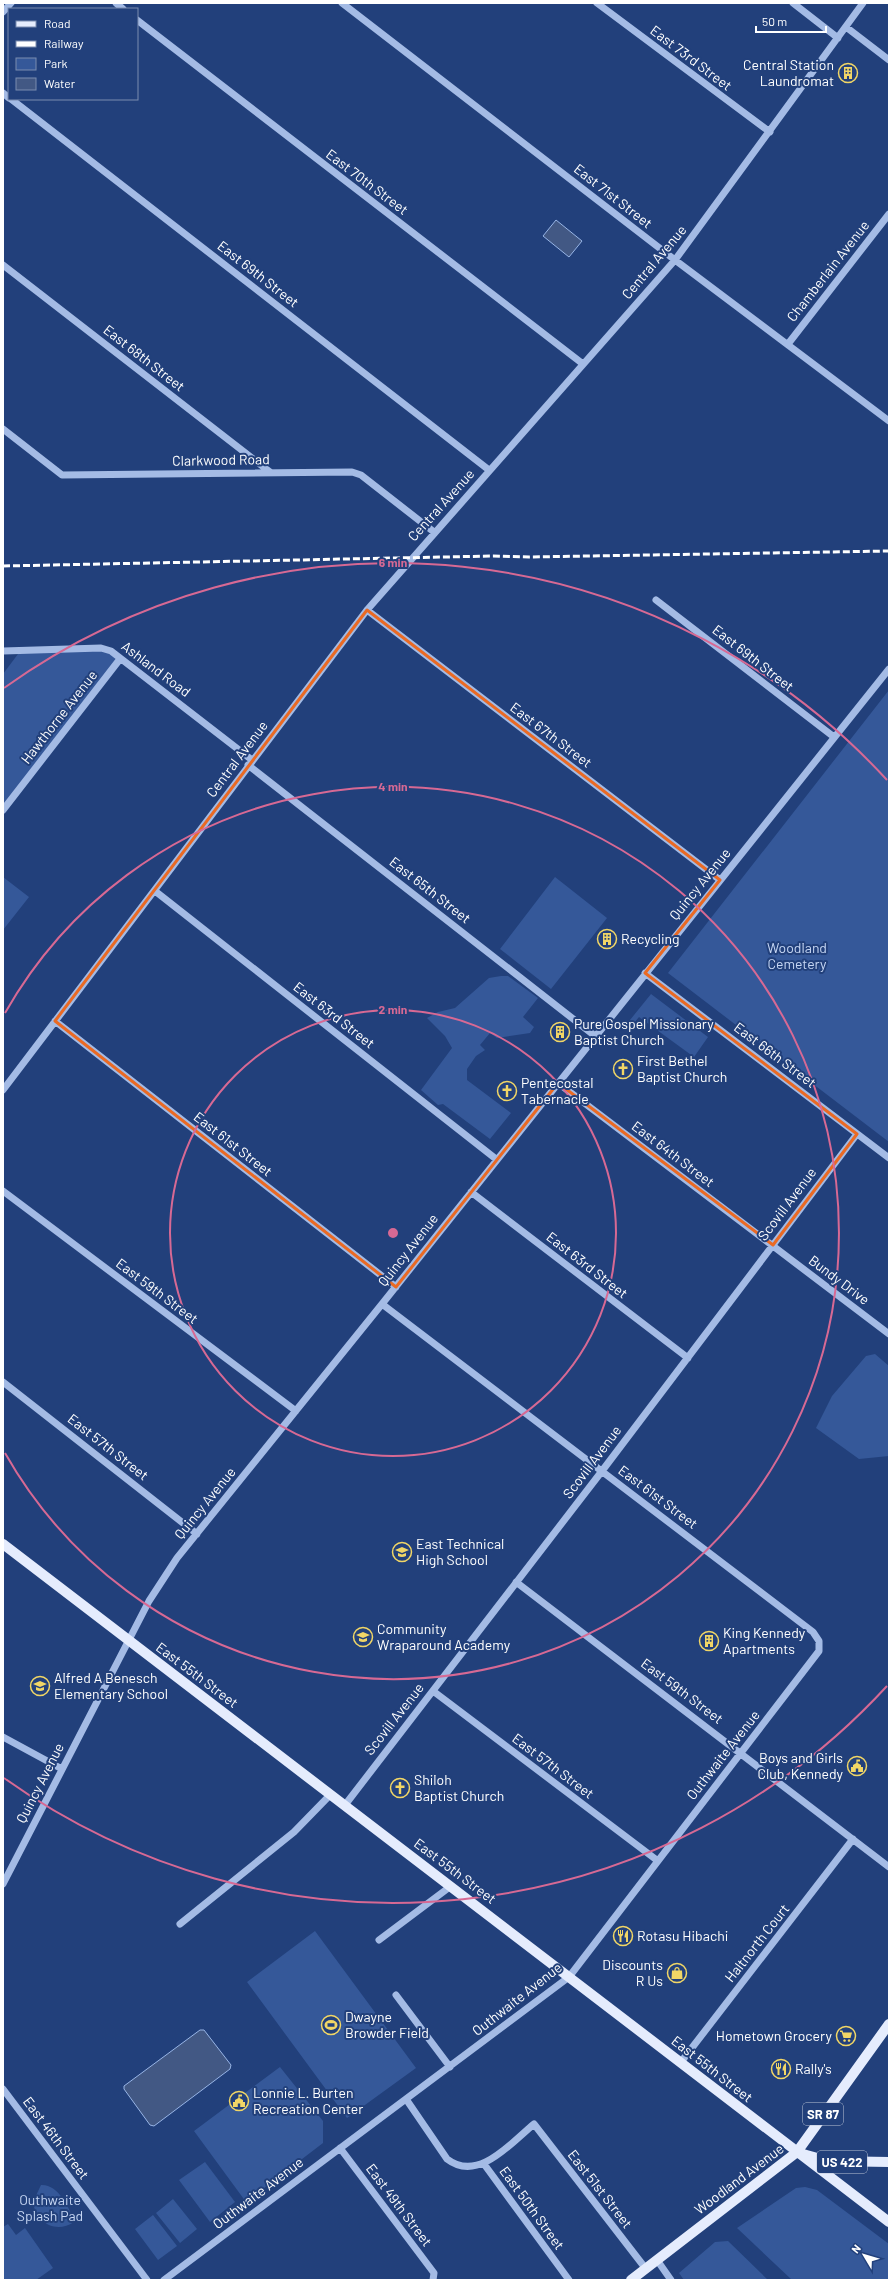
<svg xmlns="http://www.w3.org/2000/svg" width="892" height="2283" viewBox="0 0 892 2283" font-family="Barlow,sans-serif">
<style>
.green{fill:#355899}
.water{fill:#425884;stroke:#98b5e6}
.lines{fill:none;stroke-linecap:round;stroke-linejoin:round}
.minor{stroke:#a4bbe5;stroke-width:7}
.major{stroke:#e5ecfd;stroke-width:10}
.rail{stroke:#fff;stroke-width:3;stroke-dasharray:7 3;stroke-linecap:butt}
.marked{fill:none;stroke:#ea6a24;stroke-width:3;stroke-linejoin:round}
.ring{fill:none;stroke:#d76994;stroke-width:2}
.labels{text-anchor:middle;stroke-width:4;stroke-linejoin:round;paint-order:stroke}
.shield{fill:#22407b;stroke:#bdc6d7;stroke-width:1}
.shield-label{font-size:13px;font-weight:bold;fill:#fff}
.street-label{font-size:14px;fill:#fff;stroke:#22407b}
.poi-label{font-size:14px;fill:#fff;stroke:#22407b;text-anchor:start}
.park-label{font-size:14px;fill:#c7d7f4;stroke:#22407b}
.centre{fill:#d76994;stroke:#22407b;stroke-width:2}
.ring-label{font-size:12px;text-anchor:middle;font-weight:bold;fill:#d76994;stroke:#22407b;stroke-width:4;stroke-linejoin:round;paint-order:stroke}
</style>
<rect width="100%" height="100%" fill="#22407b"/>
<path class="green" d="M 101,648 L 120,659 L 3,810 L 3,674 L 21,650 Z
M 889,690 L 889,1142 L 668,973 Z
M 3,877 L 29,897 L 3,930 Z
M 555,877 L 607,918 L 551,989 L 500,949 Z
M 501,976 L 508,976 L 538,998 L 523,1017 L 534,1027 L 530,1033 L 497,1038 L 490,1033 L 480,1045 L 485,1050 L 476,1056 L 467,1069 L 467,1080 L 511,1113 L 490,1139 L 443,1104 L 438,1105 L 421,1090 L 452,1048 L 445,1036 L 427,1018 L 438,1012 L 455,1008 L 489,978 Z
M 651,994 L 708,1037 L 694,1057 L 639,1017 L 634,1023 L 630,1020 Z
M 875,1354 L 889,1366 L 889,1456 L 859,1459 L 816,1428 L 832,1396 L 866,1356 Z
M 315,1931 L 416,2068 L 347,2118 L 247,1982 Z
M 280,2067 L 323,2121 L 323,2143 L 246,2202 L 194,2131 Z
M 205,2162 L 235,2202 L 210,2222 L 179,2180 Z
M 41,2185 C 58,2184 70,2208 74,2222 C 56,2234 36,2223 33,2202 Z
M 805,2187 L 817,2190 L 889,2244 L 889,2280 L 792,2280 L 737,2228 L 796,2188 Z
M 173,2199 L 197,2229 L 180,2243 L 156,2213 Z
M 153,2215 L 177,2246 L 158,2260 L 135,2229 Z
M 8,2224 L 16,2235 L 25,2228 L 53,2268 L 36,2280 L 4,2280 L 3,2227 Z
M 728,2241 L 768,2280 L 684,2280 L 679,2273 L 715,2242 Z"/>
<path class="water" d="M 556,220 L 582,241 L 569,257 L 543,236 Z
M 200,2030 L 204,2030 L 231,2065 L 230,2069 L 154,2126 L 150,2125 L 124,2089 L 124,2086 Z"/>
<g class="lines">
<path class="minor" d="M 116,3 L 123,9
M 342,3 L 675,260 L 889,421
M 597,3 L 770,132
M 793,3 L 838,38
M 3,12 L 11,3
M 137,20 L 583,364
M 846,27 L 889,60
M 3,93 L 9,98
M 11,99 L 489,470
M 3,265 L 270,472
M 788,344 L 889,214
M 3,429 L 62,475 L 352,472 L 361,475 L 434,532
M 656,600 L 834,737
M 367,610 L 720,880
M 3,651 L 101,648 L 111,651 L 252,760
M 248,765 L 595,1036
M 3,810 L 120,659
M 155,891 L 496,1159
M 645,973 L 889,1158
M 55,1021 L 396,1287
M 558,1083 L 889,1334
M 3,1090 L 367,610 L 675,260 L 863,3
M 3,1191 L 296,1411
M 471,1192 L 688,1358
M 3,1382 L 197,1534
M 516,1582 L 889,1867
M 433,1691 L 658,1861
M 3,1737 L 62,1769
M 345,1805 L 602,1471 L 857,1134
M 3,1884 L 149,1601 L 177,1558 L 382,1304 L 889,669
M 180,1924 L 294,1832 L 331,1794
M 379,1940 L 451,1886
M 396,1995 L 450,2067
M 681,2062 L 853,1839
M 3,2089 L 147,2280
M 406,2099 L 447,2159 C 478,2183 511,2143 534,2124 L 646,2269
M 340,2148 L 434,2273 L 433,2280
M 484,2164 L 569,2280
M 657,2260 L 671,2280
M 164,2280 L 569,1977 L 819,1651 L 819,1641 L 813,1632 L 382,1304"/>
<path class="major" d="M 3,1544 L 889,2222
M 803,2154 L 828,2161 L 889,2162
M 631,2280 L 797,2152 L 889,2024"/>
<path class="rail" d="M 3,566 L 493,556 L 529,557 L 889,551"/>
</g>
<path class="marked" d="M 367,610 L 720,880 L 645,973 L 857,1134 L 773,1245 L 558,1083 L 396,1287 L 55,1021 Z"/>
<g class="ring">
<circle cx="393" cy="1233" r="223"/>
<path d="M5 1013A446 446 0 1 1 5 1453"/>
<path d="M887 1686A670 670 0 0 1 4 1778M4 688A670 670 0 0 1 887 780"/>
</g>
<defs>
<g id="building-ring" transform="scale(1)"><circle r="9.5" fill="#22407b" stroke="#f1d666" stroke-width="1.5"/><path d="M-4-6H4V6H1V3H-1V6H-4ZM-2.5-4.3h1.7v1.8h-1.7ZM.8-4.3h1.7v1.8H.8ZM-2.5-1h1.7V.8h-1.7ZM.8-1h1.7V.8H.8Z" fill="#f1d666"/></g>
<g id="church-ring" transform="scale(1)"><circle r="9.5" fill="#22407b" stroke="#f1d666" stroke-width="1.5"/><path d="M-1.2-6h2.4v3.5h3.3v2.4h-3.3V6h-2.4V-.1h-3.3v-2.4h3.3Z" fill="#f1d666"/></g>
<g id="university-ring" transform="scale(1)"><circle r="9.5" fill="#22407b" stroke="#f1d666" stroke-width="1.5"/><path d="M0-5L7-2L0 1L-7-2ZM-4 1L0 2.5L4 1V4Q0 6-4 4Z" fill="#f1d666"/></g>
<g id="school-ring" transform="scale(1)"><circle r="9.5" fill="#22407b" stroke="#f1d666" stroke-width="1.5"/><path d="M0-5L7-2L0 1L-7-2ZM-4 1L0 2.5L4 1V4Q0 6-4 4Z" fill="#f1d666"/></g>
<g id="civic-ring" transform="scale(1)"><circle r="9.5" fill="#22407b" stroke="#f1d666" stroke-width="1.5"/><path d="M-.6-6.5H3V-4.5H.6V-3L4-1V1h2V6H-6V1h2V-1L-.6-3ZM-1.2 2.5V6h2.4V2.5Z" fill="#f1d666"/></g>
<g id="restaurant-ring" transform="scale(1)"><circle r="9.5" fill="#22407b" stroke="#f1d666" stroke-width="1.5"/><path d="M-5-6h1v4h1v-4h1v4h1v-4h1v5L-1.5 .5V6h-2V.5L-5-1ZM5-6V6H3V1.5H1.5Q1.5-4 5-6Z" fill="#f1d666"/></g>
<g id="shop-ring" transform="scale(1)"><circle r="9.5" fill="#22407b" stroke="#f1d666" stroke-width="1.5"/><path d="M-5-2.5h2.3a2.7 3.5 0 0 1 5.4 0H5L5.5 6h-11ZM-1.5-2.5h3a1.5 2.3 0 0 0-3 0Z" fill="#f1d666"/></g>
<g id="stadium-ring" transform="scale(1)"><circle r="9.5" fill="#22407b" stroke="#f1d666" stroke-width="1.5"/><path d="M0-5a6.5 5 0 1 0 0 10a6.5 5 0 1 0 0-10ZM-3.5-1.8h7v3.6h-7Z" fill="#f1d666"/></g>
<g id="supermarket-ring" transform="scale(1)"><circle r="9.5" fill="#22407b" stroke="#f1d666" stroke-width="1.5"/><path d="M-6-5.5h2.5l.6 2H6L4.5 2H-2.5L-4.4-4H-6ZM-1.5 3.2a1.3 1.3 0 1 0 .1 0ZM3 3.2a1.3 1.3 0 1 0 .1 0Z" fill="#f1d666"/></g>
</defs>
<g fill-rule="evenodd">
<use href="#building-ring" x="848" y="73"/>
<use href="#building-ring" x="607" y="939"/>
<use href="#building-ring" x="560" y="1032"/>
<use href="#church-ring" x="623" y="1069"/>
<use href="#church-ring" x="507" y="1091"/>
<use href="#university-ring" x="402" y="1552"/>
<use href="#school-ring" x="363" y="1637"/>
<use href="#building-ring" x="709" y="1641"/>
<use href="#school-ring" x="40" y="1686"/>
<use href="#civic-ring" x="857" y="1766"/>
<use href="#church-ring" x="400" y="1788"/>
<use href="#restaurant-ring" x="623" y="1936"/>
<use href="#shop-ring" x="677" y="1973"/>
<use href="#stadium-ring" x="331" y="2025"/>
<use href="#supermarket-ring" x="846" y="2036"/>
<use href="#restaurant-ring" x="781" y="2069"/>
<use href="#civic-ring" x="239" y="2101"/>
</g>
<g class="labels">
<g class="shield">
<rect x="803" y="2103" width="40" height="22" rx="3"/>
<rect x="817" y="2151" width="50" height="22" rx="3"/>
</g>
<g class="shield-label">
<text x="823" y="2119">SR 87</text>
<text x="842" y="2167">US 422</text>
</g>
<g class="street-label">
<text transform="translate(691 58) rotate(37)" y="5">East 73rd Street</text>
<text transform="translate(367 182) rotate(37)" y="5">East 70th Street</text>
<text transform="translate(613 196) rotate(38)" y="5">East 71st Street</text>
<text transform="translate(654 262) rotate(-50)" y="5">Central Avenue</text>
<text transform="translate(828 271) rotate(-52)" y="5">Chamberlain Avenue</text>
<text transform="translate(258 274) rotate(38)" y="5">East 69th Street</text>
<text transform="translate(144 358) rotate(38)" y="5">East 68th Street</text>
<text transform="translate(221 460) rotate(-1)" y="5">Clarkwood Road</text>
<text transform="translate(441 505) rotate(-48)" y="5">Central Avenue</text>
<text transform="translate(753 658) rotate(38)" y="5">East 69th Street</text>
<text transform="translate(156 669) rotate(37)" y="5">Ashland Road</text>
<text transform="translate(59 717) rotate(-52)" y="5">Hawthorne Avenue</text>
<text transform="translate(551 735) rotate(37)" y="5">East 67th Street</text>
<text transform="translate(237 759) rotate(-53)" y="5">Central Avenue</text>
<text transform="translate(700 884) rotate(-51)" y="5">Quincy Avenue</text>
<text transform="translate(430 890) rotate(38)" y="5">East 65th Street</text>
<text transform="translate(334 1015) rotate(38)" y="5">East 63rd Street</text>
<text transform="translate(775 1055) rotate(37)" y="5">East 66th Street</text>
<text transform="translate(233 1144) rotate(38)" y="5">East 61st Street</text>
<text transform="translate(673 1154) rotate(37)" y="5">East 64th Street</text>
<text transform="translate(787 1204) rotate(-53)" y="5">Scovill Avenue</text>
<text transform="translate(408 1250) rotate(-52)" y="5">Quincy Avenue</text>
<text transform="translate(587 1265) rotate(38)" y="5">East 63rd Street</text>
<text transform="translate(839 1280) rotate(37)" y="5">Bundy Drive</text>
<text transform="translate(157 1291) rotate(37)" y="5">East 59th Street</text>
<text transform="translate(108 1447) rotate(38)" y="5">East 57th Street</text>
<text transform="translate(592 1462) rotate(-53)" y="5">Scovill Avenue</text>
<text transform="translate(658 1497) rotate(37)" y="5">East 61st Street</text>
<text transform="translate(205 1503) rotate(-51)" y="5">Quincy Avenue</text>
<text transform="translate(197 1675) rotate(37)" y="5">East 55th Street</text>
<text transform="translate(682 1691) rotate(37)" y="5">East 59th Street</text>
<text transform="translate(394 1719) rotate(-52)" y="5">Scovill Avenue</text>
<text transform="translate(723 1755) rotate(-52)" y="5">Outhwaite Avenue</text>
<text transform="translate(553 1766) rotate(37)" y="5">East 57th Street</text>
<text transform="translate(40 1783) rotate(-63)" y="5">Quincy Avenue</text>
<text transform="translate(455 1871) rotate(37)" y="5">East 55th Street</text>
<text transform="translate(757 1943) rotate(-52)" y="5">Haltnorth Court</text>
<text transform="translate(517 1999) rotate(-38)" y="5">Outhwaite Avenue</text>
<text transform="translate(712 2069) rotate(38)" y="5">East 55th Street</text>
<text transform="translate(56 2138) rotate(53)" y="5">East 46th Street</text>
<text transform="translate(739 2179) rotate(-37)" y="5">Woodland Avenue</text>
<text transform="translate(600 2189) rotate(52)" y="5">East 51st Street</text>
<text transform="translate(258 2193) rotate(-37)" y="5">Outhwaite Avenue</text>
<text transform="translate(399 2205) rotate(53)" y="5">East 49th Street</text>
<text transform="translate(532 2208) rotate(54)" y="5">East 50th Street</text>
</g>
<g class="poi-label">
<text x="834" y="70" text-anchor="end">Central Station<tspan x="834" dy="16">Laundromat</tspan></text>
<text x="621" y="944">Recycling</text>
<text x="574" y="1029">Pure Gospel Missionary<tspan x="574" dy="16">Baptist Church</tspan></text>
<text x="637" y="1066">First Bethel<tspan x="637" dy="16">Baptist Church</tspan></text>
<text x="521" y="1088">Pentecostal<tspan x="521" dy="16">Tabernacle</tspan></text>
<text x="416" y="1549">East Technical<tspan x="416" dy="16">High School</tspan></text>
<text x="377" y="1634">Community<tspan x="377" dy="16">Wraparound Academy</tspan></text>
<text x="723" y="1638">King Kennedy<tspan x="723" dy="16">Apartments</tspan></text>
<text x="54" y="1683">Alfred A Benesch<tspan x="54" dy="16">Elementary School</tspan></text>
<text x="843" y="1763" text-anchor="end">Boys and Girls<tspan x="843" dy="16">Club, Kennedy</tspan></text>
<text x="414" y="1785">Shiloh<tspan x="414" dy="16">Baptist Church</tspan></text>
<text x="637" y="1941">Rotasu Hibachi</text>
<text x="663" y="1970" text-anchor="end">Discounts<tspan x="663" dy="16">R Us</tspan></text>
<text x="345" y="2022">Dwayne<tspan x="345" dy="16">Browder Field</tspan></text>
<text x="832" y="2041" text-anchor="end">Hometown Grocery</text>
<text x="795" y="2074">Rally's</text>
<text x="253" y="2098">Lonnie L. Burten<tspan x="253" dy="16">Recreation Center</tspan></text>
</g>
<g class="park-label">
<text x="797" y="953">Woodland<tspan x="797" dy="16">Cemetery</tspan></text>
<text x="50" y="2205">Outhwaite<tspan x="50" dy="16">Splash Pad</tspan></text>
</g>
</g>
<circle cx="393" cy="1233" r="6" class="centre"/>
<g class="ring-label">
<text x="393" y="567">6 min</text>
<text x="393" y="791">4 min</text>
<text x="393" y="1014">2 min</text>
</g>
<rect width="892" height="2283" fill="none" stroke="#ffffff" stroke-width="8"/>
<rect x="8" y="8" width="130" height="92" fill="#22407b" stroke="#7a8cb0"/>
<rect x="16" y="21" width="20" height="6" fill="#e5ecfd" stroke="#7a8cb0"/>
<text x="44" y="28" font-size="12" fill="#ffffff">Road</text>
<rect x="16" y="41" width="20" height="6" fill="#ffffff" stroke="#7a8cb0"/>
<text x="44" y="48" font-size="12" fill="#ffffff">Railway</text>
<rect x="16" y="58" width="20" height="12" fill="#355899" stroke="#7a8cb0"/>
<text x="44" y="68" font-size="12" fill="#ffffff">Park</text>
<rect x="16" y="78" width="20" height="12" fill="#425884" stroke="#7a8cb0"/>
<text x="44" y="88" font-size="12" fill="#ffffff">Water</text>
<g transform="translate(864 2255) rotate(308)" stroke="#22407b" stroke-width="3" paint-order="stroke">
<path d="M0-3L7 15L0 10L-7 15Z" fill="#ffffff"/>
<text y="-6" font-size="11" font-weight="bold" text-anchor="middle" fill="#ffffff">N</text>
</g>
<path d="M756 26v6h70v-6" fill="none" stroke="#ffffff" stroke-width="2"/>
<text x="762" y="26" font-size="12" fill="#ffffff" stroke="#22407b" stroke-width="3" paint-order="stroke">50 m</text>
</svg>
